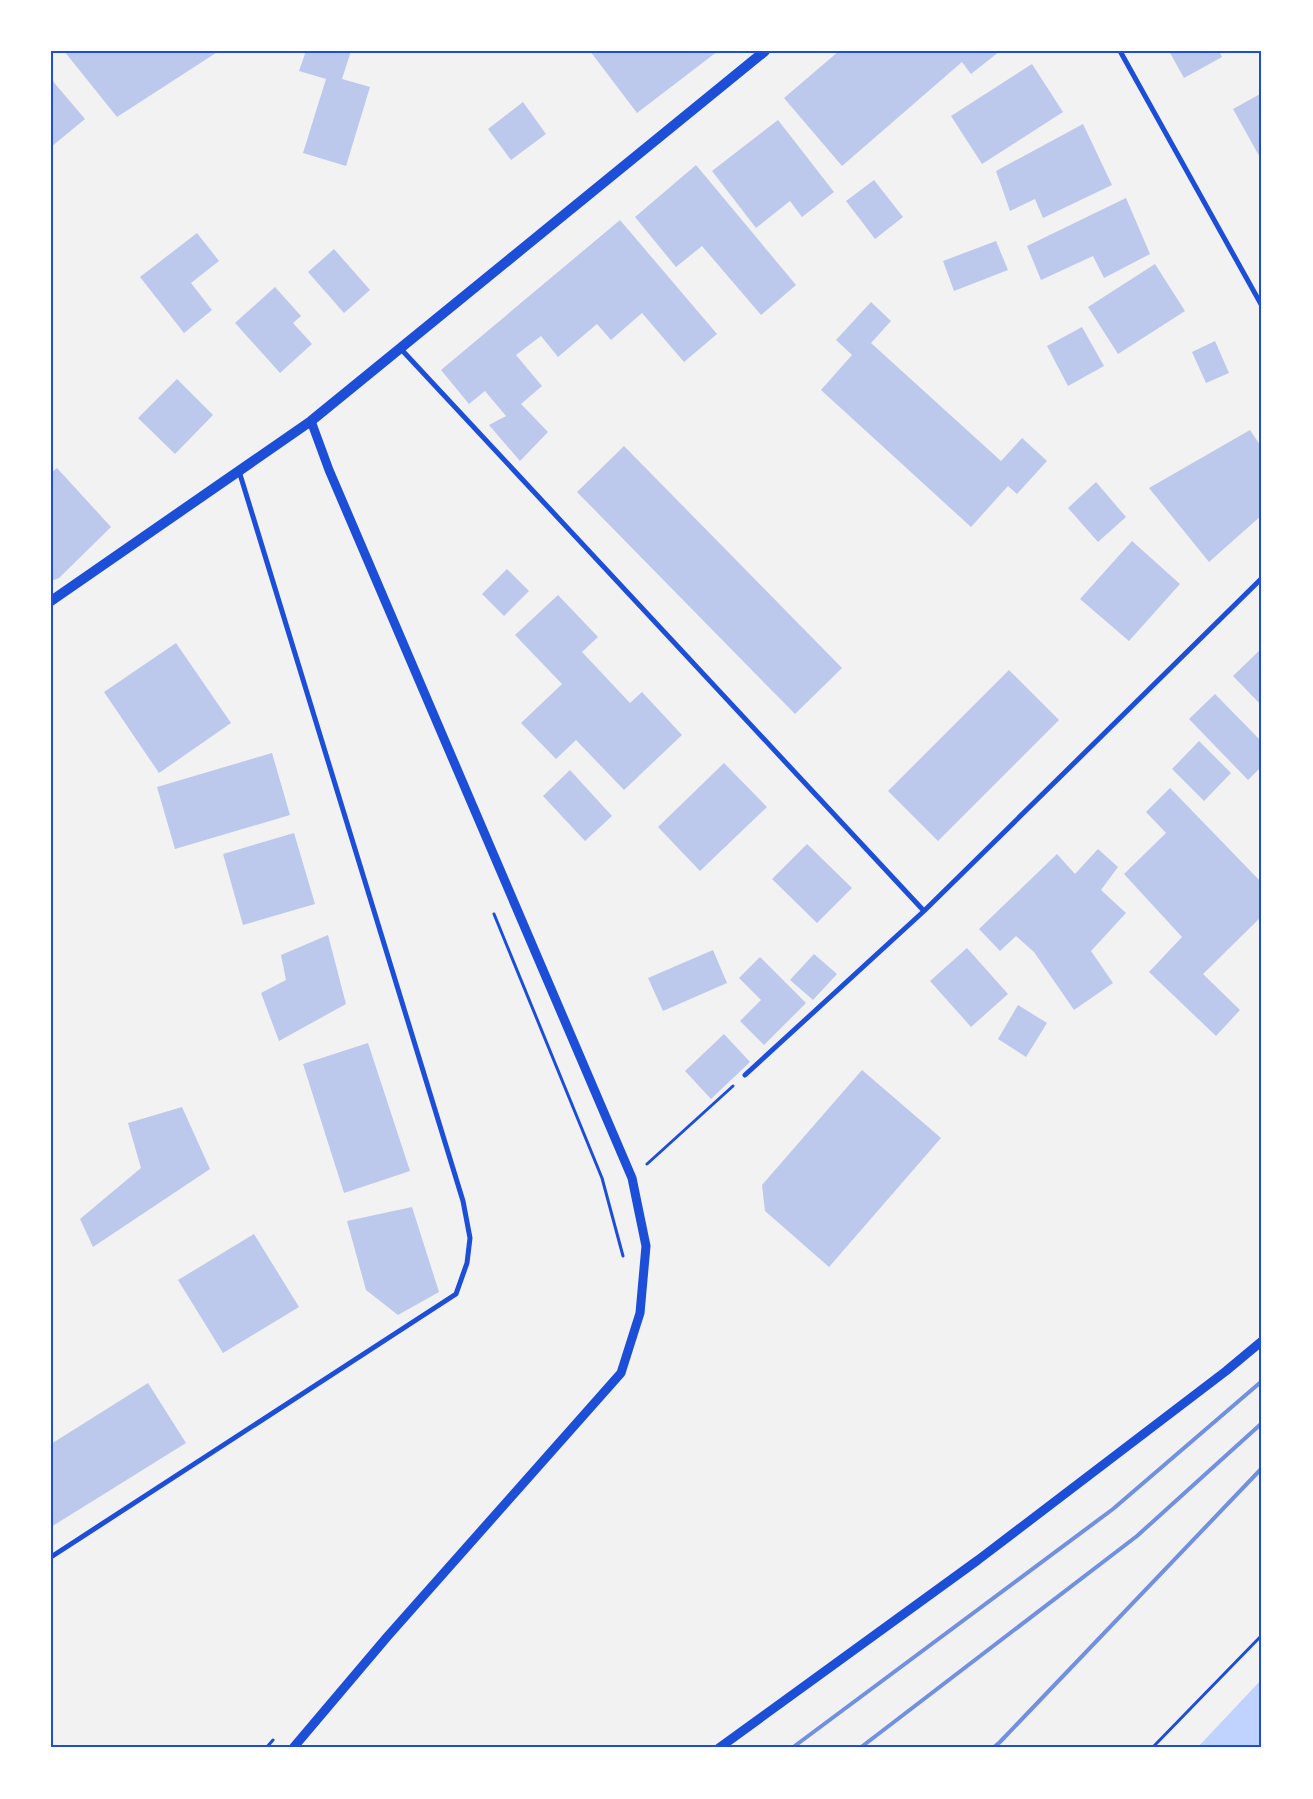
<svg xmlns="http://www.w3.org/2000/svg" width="1313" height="1799" viewBox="0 0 1313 1799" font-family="'Work Sans',sans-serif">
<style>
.water{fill:#bfd3fe}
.building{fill:#bdc9ec}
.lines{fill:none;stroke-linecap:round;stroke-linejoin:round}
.path{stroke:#1d4ed8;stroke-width:3}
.minor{stroke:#1d4ed8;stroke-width:5}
.tertiary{stroke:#1d4ed8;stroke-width:9}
.secondary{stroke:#1d4ed8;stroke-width:10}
.rail{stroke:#7290e2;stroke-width:4}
.neatline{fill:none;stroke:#1d4ed8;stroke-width:2}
</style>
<rect width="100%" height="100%" fill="#f2f2f2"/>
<path class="water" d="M 1262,1679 L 1262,1748 L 1197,1748 Z"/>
<path class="building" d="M 64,51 L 219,51 L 117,117 Z
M 306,51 L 351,51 L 342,79 L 370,87 L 346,166 L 303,153 L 326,79 L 299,71 Z
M 590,51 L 718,51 L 637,113 Z
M 839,51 L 1000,51 L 971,74 L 962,62 L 842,166 L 784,98 Z
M 1169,51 L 1219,51 L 1222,57 L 1184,78 Z
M 1032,64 L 1063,112 L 982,164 L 951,116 Z
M 51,79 L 85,119 L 51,147 Z
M 1262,93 L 1262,161 L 1233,109 Z
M 523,102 L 546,134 L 511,160 L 488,129 Z
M 778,120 L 834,192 L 802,217 L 790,201 L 756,228 L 712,171 Z
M 1083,124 L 1112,185 L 1043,218 L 1035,199 L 1010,211 L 996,171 Z
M 696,165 L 796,285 L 761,315 L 702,246 L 676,267 L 635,217 Z
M 874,180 L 903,217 L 875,239 L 846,201 Z
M 1126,198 L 1150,254 L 1104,278 L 1093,256 L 1041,280 L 1027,246 Z
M 620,220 L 717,334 L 684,362 L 642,313 L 611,340 L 597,324 L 558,357 L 541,336 L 516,355 L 542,386 L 521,404 L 548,432 L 520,461 L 489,425 L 506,416 L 485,391 L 469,404 L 441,370 Z
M 197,233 L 219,261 L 191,283 L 212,310 L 184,333 L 140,277 Z
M 996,241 L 1008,270 L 954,291 L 943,261 Z
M 334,249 L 370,290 L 344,313 L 308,272 Z
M 1155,264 L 1185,311 L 1118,354 L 1088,307 Z
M 275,287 L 301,316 L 293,323 L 312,344 L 280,373 L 235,323 Z
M 871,302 L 891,321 L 871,343 L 1001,461 L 1022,438 L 1047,461 L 1017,494 L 1008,486 L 971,527 L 821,390 L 852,355 L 836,340 Z
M 1082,327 L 1104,366 L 1068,386 L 1047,346 Z
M 1215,341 L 1229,373 L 1206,383 L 1192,352 Z
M 177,379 L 213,415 L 175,454 L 138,418 Z
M 1250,430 L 1262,448 L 1262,515 L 1209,562 L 1149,488 Z
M 624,446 L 842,668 L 795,714 L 577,492 Z
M 57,468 L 111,527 L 59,578 L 51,581 L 51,473 Z
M 1096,482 L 1126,517 L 1098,542 L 1068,508 Z
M 1132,541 L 1180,584 L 1129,641 L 1080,599 Z
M 507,569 L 529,591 L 504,616 L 482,594 Z
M 558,595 L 598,637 L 582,652 L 630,703 L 642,692 L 682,735 L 624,790 L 576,740 L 556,759 L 521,723 L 562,684 L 515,635 Z
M 176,643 L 231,723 L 159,773 L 104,692 Z
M 1262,648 L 1262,706 L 1233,676 Z
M 1009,670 L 1059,720 L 938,841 L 888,791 Z
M 1215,694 L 1262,742 L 1262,766 L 1248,780 L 1189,719 Z
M 1199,741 L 1231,773 L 1204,801 L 1172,769 Z
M 272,753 L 290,815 L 175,849 L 157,787 Z
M 724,763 L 767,807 L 700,871 L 658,827 Z
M 570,770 L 612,816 L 585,841 L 543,796 Z
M 1170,788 L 1262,883 L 1262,916 L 1203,974 L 1240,1010 L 1216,1036 L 1149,972 L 1182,937 L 1124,874 L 1166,833 L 1146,812 Z
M 294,833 L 315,904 L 243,925 L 223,854 Z
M 807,844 L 852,888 L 817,923 L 772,879 Z
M 1098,849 L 1118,867 L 1101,890 L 1126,913 L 1091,951 L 1113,983 L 1074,1010 L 1034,952 L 1016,936 L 1000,951 L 979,929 L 1057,854 L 1075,874 Z
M 328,935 L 346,1004 L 279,1041 L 261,993 L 286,980 L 281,955 Z
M 967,948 L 1008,994 L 971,1027 L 930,981 Z
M 713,950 L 727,983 L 663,1011 L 648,978 Z
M 814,954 L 837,974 L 813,1000 L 790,980 Z
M 760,957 L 806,1003 L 764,1045 L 740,1021 L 761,1000 L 739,978 Z
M 1018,1005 L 1047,1023 L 1026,1057 L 998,1039 Z
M 724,1034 L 750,1062 L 711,1099 L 685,1071 Z
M 368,1043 L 410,1171 L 344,1193 L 303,1064 Z
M 862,1070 L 941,1138 L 829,1267 L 765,1211 L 762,1185 Z
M 182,1107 L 210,1169 L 93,1247 L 80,1219 L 141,1168 L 128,1123 Z
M 412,1207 L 439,1292 L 398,1315 L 366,1290 L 347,1221 Z
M 254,1234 L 299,1307 L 223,1353 L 178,1280 Z
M 148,1383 L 186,1443 L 51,1527 L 51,1444 Z"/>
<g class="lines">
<path class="path" d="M 494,914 L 602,1178 L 623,1256
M 647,1164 L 733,1086
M 266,1748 L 273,1740
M 1152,1748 L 1262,1635"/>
<path class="minor" d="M 1120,51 L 1262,306
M 400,348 L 924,911
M 745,1075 L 924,911 L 1262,578
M 51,1557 L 456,1294 L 467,1263 L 470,1238 L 463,1201 L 239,471"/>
<path class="tertiary" d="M 293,1748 L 387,1637 L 621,1373 L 640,1313 L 646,1246 L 632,1178 L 329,470 L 311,421
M 719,1748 L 978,1560 L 1226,1371 L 1262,1341"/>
<path class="secondary" d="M 51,601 L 311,421 L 765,51"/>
<path class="rail" d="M 792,1748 L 1113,1509 L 1262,1381
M 860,1748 L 1137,1536 L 1262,1423
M 993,1748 L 1000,1742 L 1262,1468"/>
</g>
<rect width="1313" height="1799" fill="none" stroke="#ffffff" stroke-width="105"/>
<rect x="52" y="52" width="1208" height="1694" class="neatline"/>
</svg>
